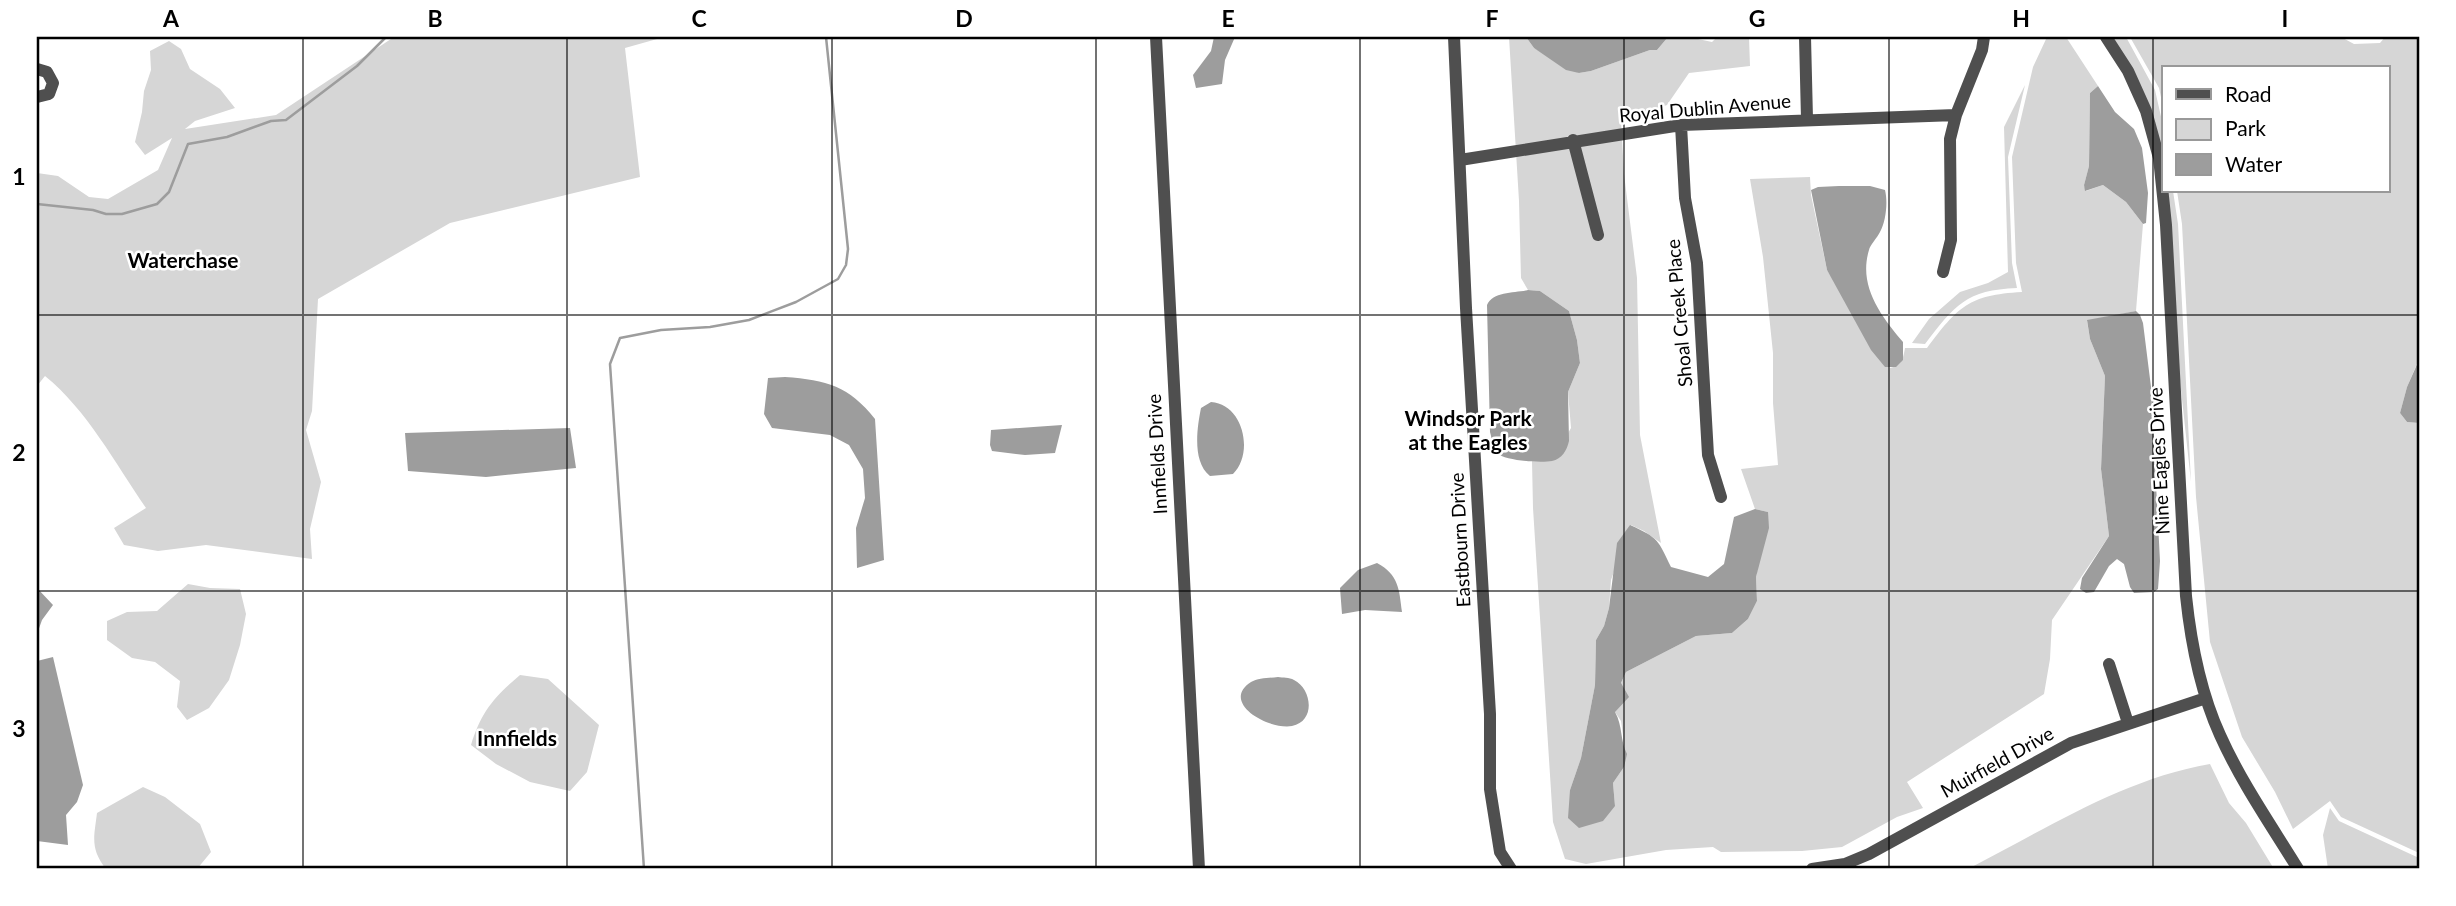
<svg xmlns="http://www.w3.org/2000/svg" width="2456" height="906" viewBox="0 0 2456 906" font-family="Lato,sans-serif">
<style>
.green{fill:#d6d6d6}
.water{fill:#9d9d9d}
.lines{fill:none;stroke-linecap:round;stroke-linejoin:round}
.stream{stroke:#9d9d9d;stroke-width:2.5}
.minor{stroke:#4f4f4f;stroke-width:12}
.grid{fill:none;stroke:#000;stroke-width:2;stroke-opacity:0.55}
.labels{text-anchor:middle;stroke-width:5;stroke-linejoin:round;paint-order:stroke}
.street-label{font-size:19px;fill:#000;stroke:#fff}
.neighbourhood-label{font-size:21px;font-weight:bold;fill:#000;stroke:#fff}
.neatline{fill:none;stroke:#000;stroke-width:2.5}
.grid-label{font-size:23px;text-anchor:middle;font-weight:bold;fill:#000}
</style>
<rect width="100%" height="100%" fill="#fff"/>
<path class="green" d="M 394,37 L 656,37 L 657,39 L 625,48 L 640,177 L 450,223 L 318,299 L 312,411 L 306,430 L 321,482 L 310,529 L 312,559 L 206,545 L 158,551 L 124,545 L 114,528 L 146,508 C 115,463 87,410 45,376 L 37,386 L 37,173 L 58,176 L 89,197 L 108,199 L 158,170 L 172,138 L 145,155 L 135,142 L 142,112 L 144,91 L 151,70 L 150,51 L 169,41 L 181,49 L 190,69 L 220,89 L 235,108 L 195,121 L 185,129 L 276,115 Z
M 1509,37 L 1526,37 L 1534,48 L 1579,73 L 1591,71 L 1650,50 L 1657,50 L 1668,37 L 1698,37 L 1698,39 L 1712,42 L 1717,37 L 1749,37 L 1750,66 L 1689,73 L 1667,105 L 1621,121 L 1624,174 L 1637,278 L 1640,435 L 1661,543 L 1644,531 L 1631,525 L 1611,580 L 1609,608 L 1604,626 L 1596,640 L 1595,685 L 1581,758 L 1570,790 L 1615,806 L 1613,783 L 1624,767 L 1623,735 L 1621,721 L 1615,712 L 1621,683 L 1626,672 L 1696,636 L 1732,633 L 1748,619 L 1757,601 L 1756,577 L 1768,512 L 1755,509 L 1741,469 L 1778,465 L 1773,403 L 1773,353 L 1763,257 L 1750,179 L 1810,177 L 1811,195 L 1827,270 L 1890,368 C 1902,365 1903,359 1905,348 L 1927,348 C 1958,307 1968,295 2022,292 L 2016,263 L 2012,157 L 2033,67 L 2047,37 L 2066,37 L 2098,86 L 2090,93 L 2089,166 L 2084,185 L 2086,191 L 2103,185 L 2126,202 L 2143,224 L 2136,311 L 2087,321 L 2090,339 L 2105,376 L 2101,469 L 2109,536 L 2052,620 L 2050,659 L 2044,694 L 1907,782 L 1923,808 L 1897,817 L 1842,847 L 1802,851 L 1721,852 L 1713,847 L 1666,850 L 1586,864 L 1565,859 L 1553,822 L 1533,508 L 1532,461 L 1552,461 L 1571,428 L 1568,392 L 1580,363 L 1577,340 L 1569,311 L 1540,291 L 1528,290 L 1521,278 L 1519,201 Z
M 2112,37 L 2126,37 L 2155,90 L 2164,130 L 2164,160 Z
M 2130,37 L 2341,37 L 2354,44 L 2380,43 L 2385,37 L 2419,37 L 2419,359 L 2407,387 L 2400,413 L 2407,422 L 2419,423 L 2419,853 L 2341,817 L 2330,801 L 2293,829 L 2275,792 L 2242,737 L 2210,642 L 2196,497 L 2182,224 L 2177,191 L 2388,191 L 2388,68 L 2164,68 L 2164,111 L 2159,88 Z
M 2025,85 L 2008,157 L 2012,263 L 2017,288 C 1966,290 1955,305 1925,344 L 1912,343 L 1929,319 L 1960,292 L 1988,283 L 2008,272 L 2004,127 Z
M 2168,191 L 2173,191 L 2178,224 L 2191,482 L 2176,344 Z
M 188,584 L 210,588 L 240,589 L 246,614 L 240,645 L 229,680 L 209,708 L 187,720 L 177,707 L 180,681 L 155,662 L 132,658 L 107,640 L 107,621 L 127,612 L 157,611 Z
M 520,675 L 548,679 L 599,725 L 587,772 L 570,791 L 530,782 L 496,764 L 471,745 C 481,712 494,697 520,675 Z
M 2210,764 L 2229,803 L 2246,823 L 2274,869 L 1968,869 C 2046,829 2123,779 2210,764 Z
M 143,787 L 165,797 L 200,824 L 211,852 L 197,869 L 106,869 C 90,848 94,838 97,813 Z
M 2330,808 L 2339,821 L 2419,858 L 2419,869 L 2328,869 L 2323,835 Z"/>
<path class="water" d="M 1214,37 L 1235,37 L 1225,60 L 1222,84 L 1196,88 L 1193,75 L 1211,51 Z
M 1526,37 L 1668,37 L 1657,50 L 1650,50 L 1591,71 L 1579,73 L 1566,70 L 1534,48 Z
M 2098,86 L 2115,112 L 2134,129 L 2142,148 L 2148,193 L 2146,223 L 2143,224 L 2126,202 L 2103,185 L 2085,191 L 2084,185 L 2089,166 L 2090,93 Z
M 1839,186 L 1870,186 L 1885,190 C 1888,202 1886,221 1880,232 C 1877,238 1870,245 1869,250 C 1858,286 1881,316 1903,342 L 1903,360 L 1896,367 L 1885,367 L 1871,350 L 1827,270 L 1811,190 L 1818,187 Z
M 1528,290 L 1540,291 L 1569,311 L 1577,340 L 1580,363 L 1568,392 L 1569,441 C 1567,450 1562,459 1552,461 C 1541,463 1505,461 1497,453 C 1492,447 1492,438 1490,432 L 1487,305 C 1493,291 1515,293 1528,290 Z
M 2136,311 L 2140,315 L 2143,323 L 2151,387 L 2160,561 L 2158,589 L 2154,592 L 2134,593 L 2130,587 L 2124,564 L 2117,559 L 2109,566 L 2094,592 L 2086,593 L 2080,589 L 2082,578 L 2109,536 L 2101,469 L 2105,376 L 2090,339 L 2087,320 Z
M 2419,360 L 2419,359 L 2419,423 L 2407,422 L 2400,413 L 2407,387 Z
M 785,377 C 827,380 849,386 875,419 L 884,560 L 857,568 L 856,528 L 865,498 L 863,469 L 849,445 L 830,435 L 772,428 L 764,414 L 768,378 Z
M 1211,402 C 1244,404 1254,454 1233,474 L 1210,476 C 1192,462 1197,428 1201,408 Z
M 1062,425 L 1055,453 L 1025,455 L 992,451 L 990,445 L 991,430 Z
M 570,428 L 576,468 L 486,477 L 408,471 L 405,433 Z
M 1755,509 L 1768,512 L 1769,528 L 1756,577 L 1757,601 L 1748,619 L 1732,633 L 1696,636 L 1626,672 L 1621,683 L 1629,697 L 1615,712 C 1623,726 1620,741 1627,754 L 1624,767 L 1613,783 L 1615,806 L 1603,821 L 1579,828 L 1568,818 L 1570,790 L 1581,758 L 1595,685 L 1596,640 L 1604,626 L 1609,608 L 1617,543 L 1630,525 C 1659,538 1658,540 1671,567 L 1708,577 L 1724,564 L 1734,517 Z
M 1377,563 C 1399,575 1399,589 1402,612 L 1365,610 L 1342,614 L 1340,588 L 1358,570 Z
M 37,588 L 53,605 L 42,620 L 37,634 Z
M 53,657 L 83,785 L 77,802 L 66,815 L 68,845 L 37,841 L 37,661 Z
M 1278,677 C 1283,678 1289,677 1294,680 C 1312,689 1316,721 1292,726 C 1267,730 1220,702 1251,682 C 1258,678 1269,678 1278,677 Z"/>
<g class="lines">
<path class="stream" d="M 37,204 L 93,210 L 106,214 L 122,214 L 157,204 L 169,192 L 188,144 L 227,137 L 271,121 L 286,120 L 357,66 L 386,37
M 644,869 L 610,364 L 620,338 L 661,330 L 710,327 L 749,320 L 796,302 L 838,279 L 846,265 L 848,249 L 826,37"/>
<path class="minor" d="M 1156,37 L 1199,869
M 1454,37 L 1466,308 L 1490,714 L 1490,789 L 1500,852 L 1511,869
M 1805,37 L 1807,119
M 2106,37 L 2128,71 L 2146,111 L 2159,158 L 2166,225 L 2186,596 C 2191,644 2200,691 2220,735 C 2241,782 2271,825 2298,869
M 37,69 L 47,72 L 53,83 L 49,94 L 37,97
M 1681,125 L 1685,198 L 1697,263 L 1708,455 L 1721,497
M 1573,140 L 1598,235
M 1460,160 L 1681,125 L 1956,115
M 1943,272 L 1951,240 L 1950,139 L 1956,115 L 1982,50 L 1984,37
M 2109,664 L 2128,723
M 1812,869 L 1845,864 L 1869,854 L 2071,743 L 2206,698"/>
</g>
<path class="grid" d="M 303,37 L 303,869M 567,37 L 567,869M 832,37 L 832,869M 1096,37 L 1096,869M 1360,37 L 1360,869M 1624,37 L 1624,869M 1889,37 L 1889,869M 2153,37 L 2153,869M 37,315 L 2419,315M 37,591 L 2419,591"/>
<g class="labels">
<g class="street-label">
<text transform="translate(1705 108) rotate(-5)" y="7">Royal Dublin Avenue</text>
<text transform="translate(1679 313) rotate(-95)" y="7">Shoal Creek Place</text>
<text transform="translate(1157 454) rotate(-93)" y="7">Innfields Drive</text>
<text transform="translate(2159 461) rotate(-93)" y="7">Nine Eagles Drive</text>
<text transform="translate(1460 540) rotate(-93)" y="7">Eastbourn Drive</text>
<text transform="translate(1997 762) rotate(-29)" y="7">Muirfield Drive</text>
</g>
<g class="neighbourhood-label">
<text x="183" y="268">Waterchase</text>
<text x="1468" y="426">Windsor Park<tspan x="1468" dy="24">at the Eagles</tspan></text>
<text x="517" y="746">Innfields</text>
</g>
</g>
<rect width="2456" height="906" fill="none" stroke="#ffffff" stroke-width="77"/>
<rect x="2162" y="66" width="228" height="126" fill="#ffffff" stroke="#999999" stroke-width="2"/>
<rect x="2176" y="89" width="35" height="10" fill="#4f4f4f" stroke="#999999" stroke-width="2"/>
<text x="2225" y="102" font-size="21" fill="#000000">Road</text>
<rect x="2176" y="119" width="35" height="21" fill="#d6d6d6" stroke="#999999" stroke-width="2"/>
<text x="2225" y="136" font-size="21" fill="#000000">Park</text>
<rect x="2176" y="154" width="35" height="21" fill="#9d9d9d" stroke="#999999" stroke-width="2"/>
<text x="2225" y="172" font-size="21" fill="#000000">Water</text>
<rect x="38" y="38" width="2380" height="829" class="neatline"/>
<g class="grid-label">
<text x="171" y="27">A</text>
<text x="435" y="27">B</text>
<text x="699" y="27">C</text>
<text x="964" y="27">D</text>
<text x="1228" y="27">E</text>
<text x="1492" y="27">F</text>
<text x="1757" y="27">G</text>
<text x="2021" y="27">H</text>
<text x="2285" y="27">I</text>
<text x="19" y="185">1</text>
<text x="19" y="461">2</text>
<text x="19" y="737">3</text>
</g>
</svg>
